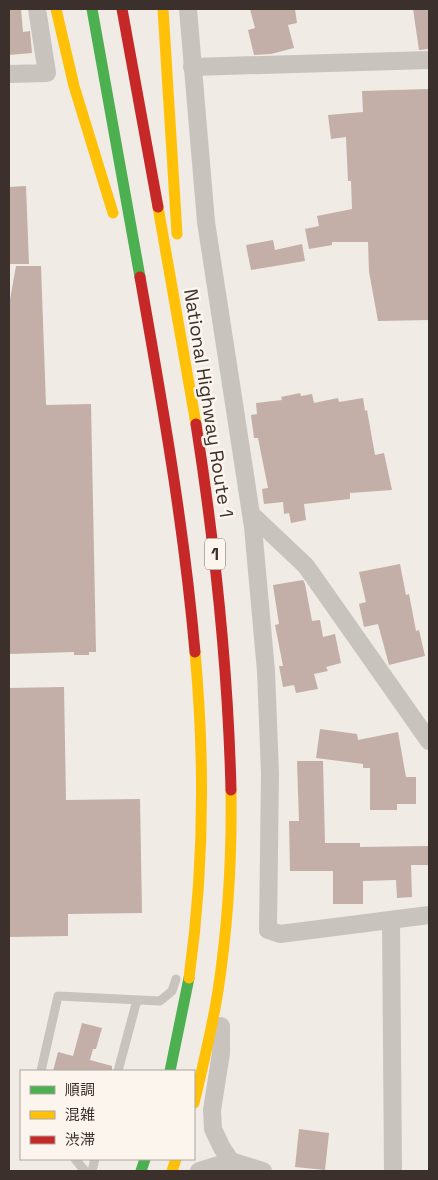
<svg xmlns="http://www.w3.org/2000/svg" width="438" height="1180" viewBox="0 0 438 1180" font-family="'Space Grotesk','Noto Sans JP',sans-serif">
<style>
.building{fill:#c3afa7}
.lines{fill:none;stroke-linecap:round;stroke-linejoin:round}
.lane{stroke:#c9c3be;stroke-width:9}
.street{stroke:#c9c3be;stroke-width:18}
.fast{stroke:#4caf50;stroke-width:11}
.slow{stroke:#ffc107;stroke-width:11}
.jam{stroke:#c62828;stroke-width:11}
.labels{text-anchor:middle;stroke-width:5;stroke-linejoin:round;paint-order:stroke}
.shield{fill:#fbf5ee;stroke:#756b66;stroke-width:1}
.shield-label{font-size:18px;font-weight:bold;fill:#3b302b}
.street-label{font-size:19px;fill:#3b302b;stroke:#fbf5ee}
</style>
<rect width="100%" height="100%" fill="#f0ebe5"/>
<path class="building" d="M 9,9 L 21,9 L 23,32 L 30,31 L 32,53 L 9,55 Z
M 250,9 L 295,9 L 297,23 L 288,25 L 294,48 L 271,54 L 254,55 L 248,30 L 255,28 Z
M 413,9 L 429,9 L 429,49 L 419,50 Z
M 429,89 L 429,320 L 378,321 L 369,272 L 368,242 L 332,242 L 332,245 L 309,249 L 305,229 L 319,226 L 317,216 L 352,209 L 351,181 L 348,181 L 346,137 L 331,139 L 328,115 L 363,112 L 362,91 Z
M 26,186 L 29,264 L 9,264 L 9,187 Z
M 273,240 L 275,250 L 302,244 L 305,261 L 251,270 L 246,245 Z
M 16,266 L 41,266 L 46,405 L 91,404 L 96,652 L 89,652 L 89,655 L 74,655 L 74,652 L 9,654 L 9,305 Z
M 300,393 L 301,396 L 312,394 L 314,403 L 338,398 L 339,402 L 363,398 L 365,411 L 367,410 L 375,455 L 384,453 L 392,490 L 350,493 L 350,499 L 304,504 L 306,520 L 291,523 L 289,513 L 284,514 L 283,502 L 264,504 L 262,489 L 268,488 L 258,438 L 254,438 L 251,415 L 257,414 L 256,403 L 282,400 L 281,397 Z
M 400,564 L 406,595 L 409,594 L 416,631 L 419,630 L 425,656 L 389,665 L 378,624 L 364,627 L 359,604 L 366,602 L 359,572 Z
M 303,580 L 305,584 L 312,621 L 320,620 L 323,637 L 335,634 L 341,663 L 326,667 L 328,671 L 314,674 L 318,689 L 296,693 L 294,685 L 283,687 L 279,666 L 283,666 L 275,625 L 279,624 L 273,585 Z
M 64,687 L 66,800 L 140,799 L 142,913 L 68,914 L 68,936 L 9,937 L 9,688 Z
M 320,729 L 357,734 L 358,740 L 398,732 L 406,777 L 416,777 L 416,804 L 397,804 L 397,810 L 370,810 L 370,768 L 363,768 L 363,764 L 316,758 Z
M 297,761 L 323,761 L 325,843 L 360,843 L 360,847 L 429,846 L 429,865 L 411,865 L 412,897 L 397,898 L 396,880 L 363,881 L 363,904 L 333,904 L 333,871 L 290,871 L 289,821 L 299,821 Z
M 82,1023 L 102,1028 L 96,1049 L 93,1049 L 90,1060 L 112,1066 L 112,1071 L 53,1071 L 58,1052 L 73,1056 Z
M 299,1129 L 329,1133 L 325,1170 L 295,1167 Z"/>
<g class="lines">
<path class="lane" d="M 41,1071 L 58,996 L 160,1001 L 172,991 L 176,979
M 118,1071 L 137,1000
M 75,1159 L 85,1171
M 92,1171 L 95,1159"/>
<path class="street" d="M 188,9 L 206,222 L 253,527 L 266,671 L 270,773 L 268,930 L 280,934 L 429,915
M 192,67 L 429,60
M 9,74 L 47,73 L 37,9
M 251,514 L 306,566 L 429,741
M 391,920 L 393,1171
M 221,1026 L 221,1053 L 212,1110 L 213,1129 L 222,1148 L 231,1161
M 199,1171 L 231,1161 L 263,1171"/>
<path class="fast" d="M 92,9 L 140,277
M 170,1071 L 189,978
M 141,1171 L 145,1159"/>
<path class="slow" d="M 56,9 L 74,86 L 113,213
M 163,9 L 177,234
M 158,207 L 196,424
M 189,978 C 204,870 205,761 195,652
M 194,1103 C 203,1066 212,1029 218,991 C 228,925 232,857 231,790
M 172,1171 L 176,1159"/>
<path class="jam" d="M 122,9 L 158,207
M 140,277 C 162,402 184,526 195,652
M 196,424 C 215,546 228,667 231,790"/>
</g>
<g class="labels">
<rect class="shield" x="205" y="538.5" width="20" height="31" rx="4"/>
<g class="shield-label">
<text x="215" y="560">1</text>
</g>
<g class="street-label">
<text transform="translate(209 403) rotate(81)" y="7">National Highway Route 1</text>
</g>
</g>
<rect width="438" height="1180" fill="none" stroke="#3b302b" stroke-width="20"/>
<rect x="20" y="1070" width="175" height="90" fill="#fbf5ee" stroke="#aea6a0"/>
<rect x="30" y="1086" width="25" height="8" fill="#4caf50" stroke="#aea6a0"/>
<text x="65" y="1095" font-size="15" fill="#3b302b">順調</text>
<rect x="30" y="1111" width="25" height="8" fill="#ffc107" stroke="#aea6a0"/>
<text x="65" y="1120" font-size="15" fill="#3b302b">混雑</text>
<rect x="30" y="1136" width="25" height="8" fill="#c62828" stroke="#aea6a0"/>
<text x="65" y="1145" font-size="15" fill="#3b302b">渋滞</text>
</svg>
